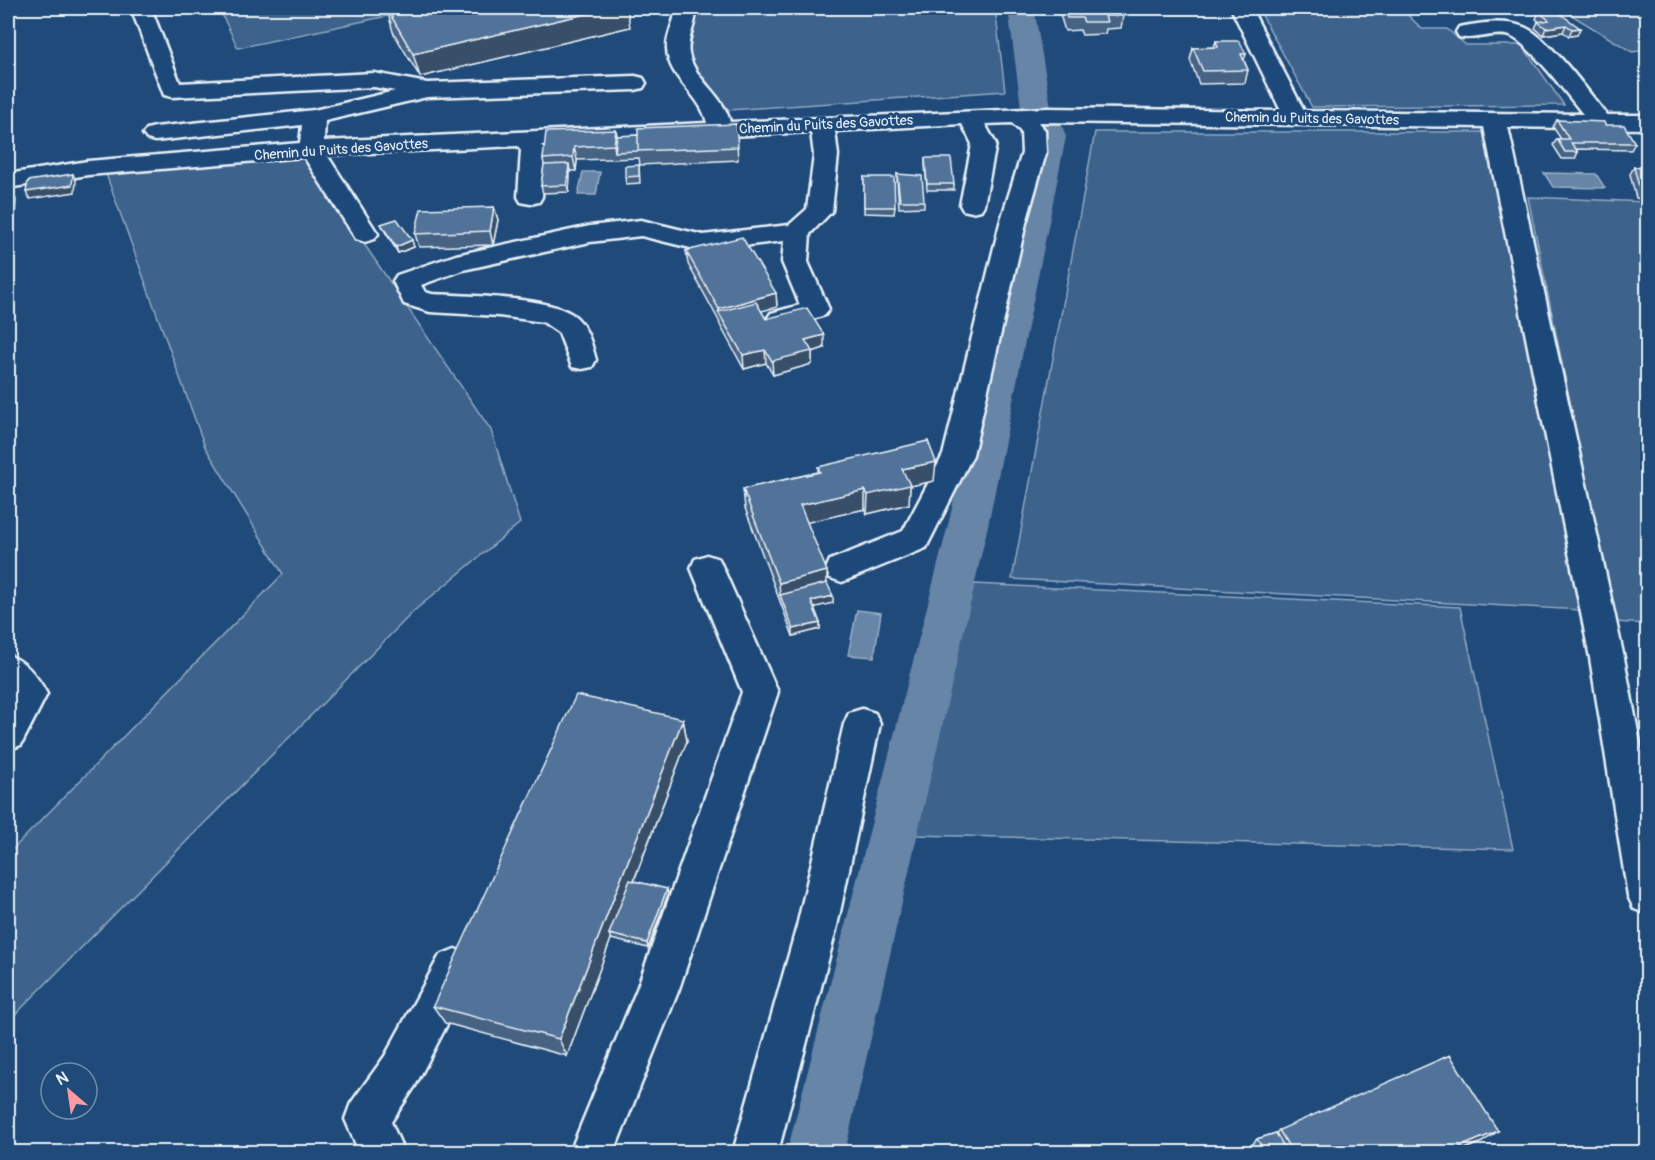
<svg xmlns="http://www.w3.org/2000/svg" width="1655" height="1160" viewBox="0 0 1655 1160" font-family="Pangolin,sans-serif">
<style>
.green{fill:#3c628c;stroke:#92aac2;stroke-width:1.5}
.water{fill:#6685a7;stroke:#9ab0c7;stroke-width:1.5}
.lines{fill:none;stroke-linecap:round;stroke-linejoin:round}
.canal{fill:#6685a7;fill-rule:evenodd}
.minor-casing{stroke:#e8f1f8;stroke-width:5}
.minor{fill:#1f4a7a;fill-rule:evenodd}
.wall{fill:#466384;stroke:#e8f1f8;stroke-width:1.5}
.shaded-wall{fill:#39506b;stroke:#e8f1f8;stroke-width:1.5}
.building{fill:#517399;stroke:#e8f1f8;stroke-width:1.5}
.labels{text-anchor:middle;stroke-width:6;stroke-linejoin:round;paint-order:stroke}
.far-street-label{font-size:14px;fill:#e8f1f8;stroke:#1f4a7a}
</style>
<rect width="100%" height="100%" fill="#1f4a7a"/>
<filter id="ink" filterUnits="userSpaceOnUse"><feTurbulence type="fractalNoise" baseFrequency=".0167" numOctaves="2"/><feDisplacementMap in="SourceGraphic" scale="12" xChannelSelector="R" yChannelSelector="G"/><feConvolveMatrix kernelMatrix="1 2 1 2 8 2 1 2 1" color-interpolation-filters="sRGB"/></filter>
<g filter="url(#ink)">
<path class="green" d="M 219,8 L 425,8 L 238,48 Z
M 691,8 L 995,8 L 1005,91 L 729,110 L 702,81 L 687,51 Z
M 1258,8 L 1406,8 L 1405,12 L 1422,29 L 1447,29 L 1466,45 L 1522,45 L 1564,105 L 1312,107 Z
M 1560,8 L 1647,8 L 1647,50 L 1632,52 Z
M 1095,132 L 1487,132 L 1581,610 L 1012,579 Z
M 304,156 L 491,430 L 520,523 L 415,610 L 8,1022 L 8,854 L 283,574 L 205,447 L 106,174 Z
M 1528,197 L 1647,202 L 1647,624 L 1615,622 Z
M 974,584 L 1460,607 L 1513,849 L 913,835 Z"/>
<path class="water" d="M 583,172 L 600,172 L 596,195 L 578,195 Z
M 1544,173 L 1596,174 L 1605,188 L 1553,187 Z
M 857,610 L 881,613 L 874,657 L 848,655 Z"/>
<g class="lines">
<path class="canal" d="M 1008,8 L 1034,8 L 1051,107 L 1061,122 L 1066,137 L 989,521 L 845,1152 L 787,1152 L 949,521 L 1036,137 L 1031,122 L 1021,107 Z"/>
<g class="minor-casing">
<path id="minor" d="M 131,8 L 151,8 L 180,83 L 374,73 L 427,83 L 635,76 L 643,78 L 646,83 L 643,88 L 635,90 L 427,97 L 325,121 L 324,141 L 707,123 C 701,94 668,79 667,49 C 666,35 675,22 676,8 L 696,8 C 697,24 686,38 689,54 C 695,81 724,95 730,122 L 1047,108 L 1281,111 L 1231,8 L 1251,8 L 1304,111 L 1583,114 C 1568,96 1530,44 1510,36 C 1494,31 1476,41 1459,37 L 1456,32 L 1459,27 C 1479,23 1505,19 1524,27 C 1549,37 1589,93 1607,115 L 1648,115 L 1648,129 L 1508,127 L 1624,658 L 1648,785 L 1648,914 L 1634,909 L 1628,896 L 1590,658 L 1484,127 L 1038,122 L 1045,130 L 1046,153 L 1026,223 L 973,455 L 926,548 L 842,582 L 830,578 L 826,569 L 830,560 L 903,531 L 943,455 L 1000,223 L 1022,153 L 1021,132 L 1012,123 L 985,124 L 996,144 L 984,205 L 981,210 L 972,212 L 963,210 L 960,205 L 972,144 L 962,124 L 835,131 L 838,155 L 832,211 L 810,234 L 808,262 L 829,309 L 825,315 C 808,320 789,330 771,325 L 767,319 L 771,313 L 800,305 L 782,262 L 784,241 L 703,251 L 641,236 L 590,242 L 463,270 L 421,285 L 425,292 L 432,294 C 464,296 555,296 577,318 C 588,329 592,345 596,360 L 592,367 L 582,369 L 572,367 L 559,333 L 543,322 L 499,316 L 430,312 L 404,304 L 393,281 L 397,275 L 456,255 L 590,226 L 641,220 L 703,235 L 789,225 L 807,209 L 814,155 L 811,132 L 541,145 L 545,150 L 542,197 L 539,202 L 530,204 L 521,202 L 518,197 L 521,150 L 518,146 L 327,155 L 378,234 L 374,239 L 365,242 L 356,239 L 304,157 L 88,175 L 8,188 L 8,174 L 88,161 L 300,143 L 302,125 L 155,141 L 147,139 L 143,134 L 147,129 L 155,127 L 314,110 L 395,91 L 374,87 L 172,97 L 164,95 Z
M 707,555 L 719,559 L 723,568 L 778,692 L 679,989 L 614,1152 L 570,1152 L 637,989 L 742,692 L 691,568 L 695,559 Z
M 8,655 C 26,661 38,677 47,694 L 21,745 L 8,750 Z
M 862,709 L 875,713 L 880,724 L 837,926 L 778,1152 L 733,1152 L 797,926 L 844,724 L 849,713 Z
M 455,949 L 470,955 L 476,969 L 415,1086 L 391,1122 L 404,1152 L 359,1152 L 345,1119 L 351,1103 L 385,1056 L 440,955 Z"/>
</g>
<use href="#minor" class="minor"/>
</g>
<path class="wall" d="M 1058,8 L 1120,8 L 1123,16 L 1121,28 L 1106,29 L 1105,34 L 1082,35 L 1080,30 L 1065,31 Z
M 1455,8 L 1516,8 L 1463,15 Z
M 387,9 L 630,27 L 420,77 L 393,32 Z
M 1539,12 L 1580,28 L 1577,35 L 1569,36 L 1563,32 L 1543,35 L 1535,28 L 1538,22 L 1540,22 L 1536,19 Z
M 1216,41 L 1246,54 L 1244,60 L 1248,70 L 1245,83 L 1199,84 L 1190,60 L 1193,48 L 1214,47 Z
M 1557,120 L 1635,143 L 1631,150 L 1576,149 L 1578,152 L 1575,159 L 1562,159 L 1553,145 L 1557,139 L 1561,139 L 1553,127 Z
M 736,124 L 738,160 L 640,165 L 639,158 L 577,160 L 576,171 L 570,171 L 569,192 L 543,193 L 541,186 L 544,165 L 543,159 L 616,130 L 617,136 L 638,135 Z
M 925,158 L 954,184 L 954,190 L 927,190 L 925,165 Z
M 639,165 L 640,183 L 626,184 L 625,177 Z
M 1634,167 L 1647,169 L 1647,199 L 1636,198 L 1630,174 Z
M 897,174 L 924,201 L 924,207 L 899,208 L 897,181 Z
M 864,177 L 895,207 L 894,214 L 864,213 Z
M 494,207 L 498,220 L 493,245 L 419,247 L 415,234 Z
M 381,224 L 414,247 L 398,253 L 384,230 Z
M 686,251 L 776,293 L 777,307 L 761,311 L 766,319 L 824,348 L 812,352 L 812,364 L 773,375 L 766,363 L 744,369 L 720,325 L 719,321 L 688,264 Z
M 818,467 L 934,481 L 910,486 L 909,504 L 867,514 L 865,509 L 807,522 L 833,603 L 814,607 L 820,623 L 820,629 L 793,636 L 745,508 L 743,489 L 818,472 Z
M 683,719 L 687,741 L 634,881 L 667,889 L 668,894 L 648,948 L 611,939 L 567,1056 L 445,1023 L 433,1006 Z
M 1279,1130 L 1498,1131 L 1482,1142 L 1457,1152 L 1253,1152 L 1250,1147 L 1257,1139 L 1276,1133 Z"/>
<path class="shaded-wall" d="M 611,8 L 627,8 L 630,27 L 420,77 L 413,54 Z
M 1475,8 L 1492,8 L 1490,11 L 1463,15 L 1466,9 Z
M 1492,8 L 1516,8 L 1490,11 Z
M 1566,25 L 1563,32 L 1543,35 L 1546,28 Z
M 1580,28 L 1577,35 L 1569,36 L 1572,29 Z
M 616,130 L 618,143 L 615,152 L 614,145 Z
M 574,147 L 577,160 L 576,171 L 573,157 Z
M 569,164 L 570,171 L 569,192 L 567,185 Z
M 73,174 L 76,181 L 75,192 L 30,199 L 26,192 Z
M 9,187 L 16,200 L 14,230 L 8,231 L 8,196 Z
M 494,207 L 498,220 L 493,245 L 490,231 Z
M 412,240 L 414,247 L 398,253 L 396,247 Z
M 776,293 L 777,307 L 724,321 L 719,313 L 719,309 Z
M 824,335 L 824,348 L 812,352 L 812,364 L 773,375 L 772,361 L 805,340 Z
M 765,350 L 766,363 L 744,369 L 743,355 Z
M 936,462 L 934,481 L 910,486 L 909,504 L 867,514 L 868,495 L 902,469 Z
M 865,490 L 865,509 L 800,524 L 800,505 Z
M 827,571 L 827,589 L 780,595 L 779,583 Z
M 833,596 L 833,603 L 812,608 L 811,601 Z
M 820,623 L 820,629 L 793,636 L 793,629 Z
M 683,719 L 687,741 L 613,935 L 609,934 L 611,939 L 567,1056 L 559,1039 Z
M 667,889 L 668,894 L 648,948 L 647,943 Z
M 1498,1131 L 1482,1142 L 1457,1152 L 1448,1152 Z"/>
<path class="building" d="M 392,8 L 611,8 L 413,54 L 387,9 Z
M 1064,8 L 1120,8 L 1123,16 L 1105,16 L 1107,22 L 1084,22 L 1082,18 L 1067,18 Z
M 1555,10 L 1580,28 L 1572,29 L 1566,25 L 1546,28 L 1538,22 L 1549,20 L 1539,12 Z
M 1216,41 L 1239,41 L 1246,54 L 1241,54 L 1248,70 L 1203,71 L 1193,48 L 1218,47 Z
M 1557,120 L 1604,122 L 1605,125 L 1624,125 L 1635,143 L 1571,143 L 1578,152 L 1565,152 L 1557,139 L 1569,139 Z
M 736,124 L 738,147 L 638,151 L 638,128 Z
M 616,130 L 614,145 L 574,147 L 573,157 L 543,159 L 546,132 Z
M 638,135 L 638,151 L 615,152 L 617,136 Z
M 925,158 L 951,158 L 954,184 L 927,184 Z
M 569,164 L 567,185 L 541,186 L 544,165 Z
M 639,165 L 639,176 L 625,177 L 625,166 Z
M 1634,167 L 1647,169 L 1647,192 L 1640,191 Z
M 73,174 L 72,185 L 26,192 L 28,181 Z
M 897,174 L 922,176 L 924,201 L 900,201 Z
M 864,177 L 894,177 L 895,207 L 864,207 Z
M 494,207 L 490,231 L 415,234 L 421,209 Z
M 8,214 L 10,214 L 10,223 L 8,223 Z
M 397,219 L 412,240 L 396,247 L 381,224 Z
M 742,237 L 776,293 L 719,309 L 686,251 Z
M 756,302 L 766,319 L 807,308 L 824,335 L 805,340 L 812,351 L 772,361 L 765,350 L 743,355 L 718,312 Z
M 928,441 L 936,462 L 902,469 L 910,485 L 868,495 L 865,490 L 800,505 L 827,571 L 779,583 L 743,489 L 820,472 L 818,467 Z
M 827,583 L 833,596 L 811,601 L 820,623 L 793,629 L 780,595 Z
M 576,695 L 683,719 L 559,1039 L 433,1006 Z
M 630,880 L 667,889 L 647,943 L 609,934 Z
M 1450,1055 L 1498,1131 L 1448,1152 L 1329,1152 L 1327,1150 L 1322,1152 L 1292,1152 L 1279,1130 Z
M 1276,1133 L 1287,1152 L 1265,1152 L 1257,1139 Z"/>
</g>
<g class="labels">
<g class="far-street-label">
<text transform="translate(1312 118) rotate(1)" y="5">Chemin du Puits des Gavottes</text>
<text transform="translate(826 124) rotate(-3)" y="5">Chemin du Puits des Gavottes</text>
<text transform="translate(341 149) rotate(-4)" y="5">Chemin du Puits des Gavottes</text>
</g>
</g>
<rect width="1655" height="1160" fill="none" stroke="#1f4a7a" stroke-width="30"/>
<rect x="15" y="15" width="1625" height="1130" fill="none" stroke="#e8f1f8" stroke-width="2" filter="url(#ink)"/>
<g transform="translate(69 1091) rotate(331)"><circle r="28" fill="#1f4a7a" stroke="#6f8dac" stroke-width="1.5"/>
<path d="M0-4.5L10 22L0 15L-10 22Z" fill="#ff9aa2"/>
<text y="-9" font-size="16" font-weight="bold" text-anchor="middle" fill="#e8f1f8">N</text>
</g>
</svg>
